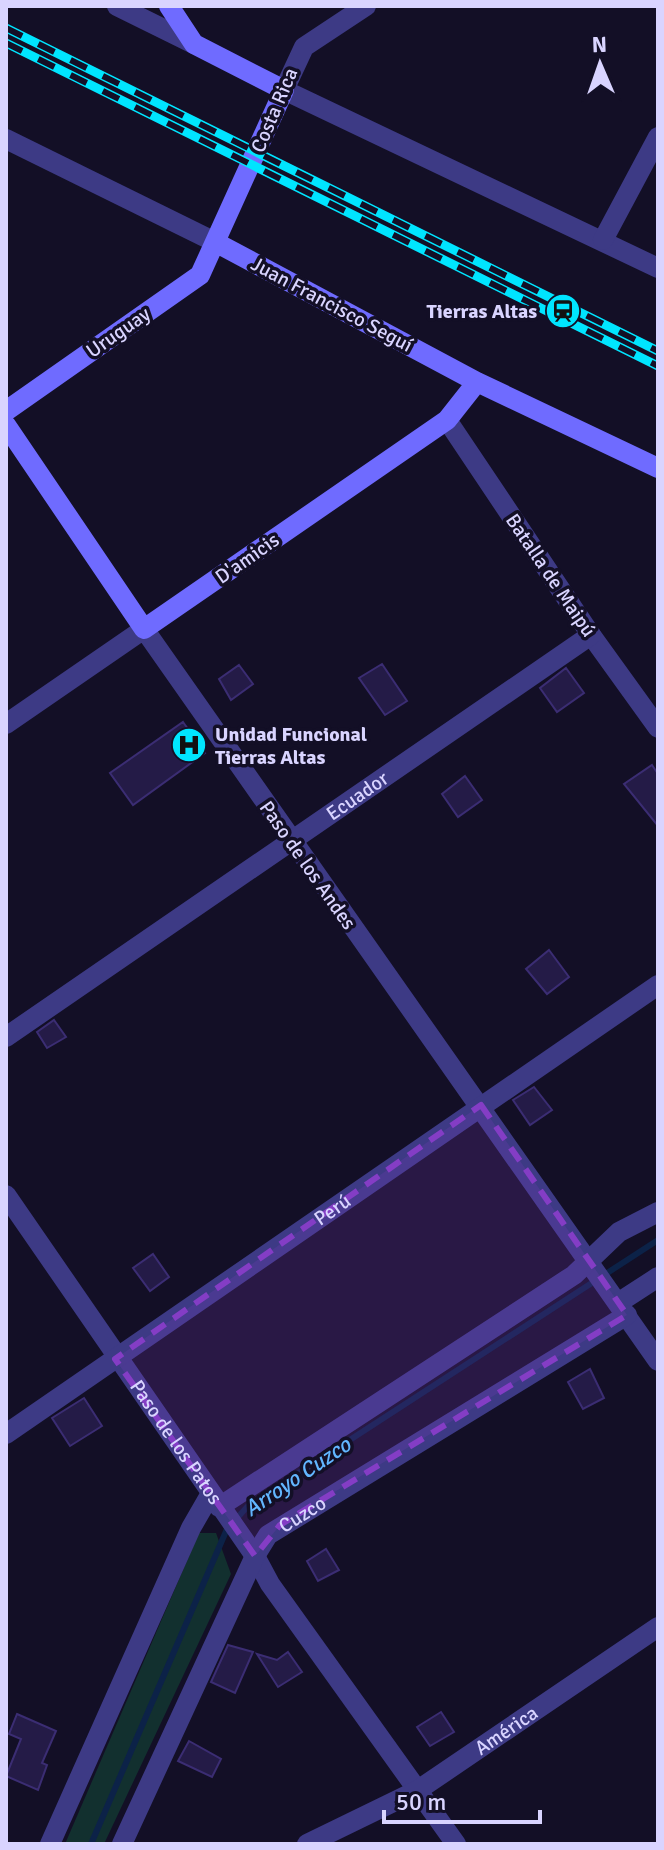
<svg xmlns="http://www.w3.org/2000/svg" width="664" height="1850" viewBox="0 0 664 1850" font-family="Signika,sans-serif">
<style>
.green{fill:#12302f}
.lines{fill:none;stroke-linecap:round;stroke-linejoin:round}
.stream{stroke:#0c2248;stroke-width:6}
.building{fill:#241b47;stroke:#3b2d73;stroke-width:2}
.street{stroke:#3d3a85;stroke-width:20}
.secondary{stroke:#6f6bff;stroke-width:20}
.rail-casing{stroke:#00e5ff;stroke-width:9}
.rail{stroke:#130f26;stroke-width:6;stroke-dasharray:18;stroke-linecap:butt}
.marked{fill:#843dc5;fill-opacity:0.2;stroke:#843dc5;stroke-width:6;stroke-dasharray:16 10;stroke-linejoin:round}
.labels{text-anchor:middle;stroke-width:7;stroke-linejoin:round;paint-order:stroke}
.street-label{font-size:20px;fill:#d9d4ff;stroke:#130f26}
.poi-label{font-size:20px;font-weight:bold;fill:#d9d4ff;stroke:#130f26;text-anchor:end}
.water-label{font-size:22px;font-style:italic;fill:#62b6ff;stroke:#130f26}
</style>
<rect width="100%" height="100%" fill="#130f26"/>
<path class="green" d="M 199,1533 L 216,1533 L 231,1574 L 104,1844 L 65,1844 Z"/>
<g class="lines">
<path class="stream" d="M 91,1844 L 227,1529 L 248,1506 L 658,1240"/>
</g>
<path class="building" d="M 382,664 L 407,701 L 385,715 L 359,678 Z
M 239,665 L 253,684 L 231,700 L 219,679 Z
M 566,668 L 584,693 L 557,712 L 540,688 Z
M 183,722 L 205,753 L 133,805 L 110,773 Z
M 652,765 L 658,774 L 658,826 L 624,784 Z
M 465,776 L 482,800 L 458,817 L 442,794 Z
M 549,950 L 569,977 L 547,994 L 526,969 Z
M 54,1020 L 66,1037 L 47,1048 L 37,1032 Z
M 534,1087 L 552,1110 L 530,1125 L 513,1100 Z
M 153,1254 L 169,1277 L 150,1291 L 133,1268 Z
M 590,1369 L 604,1398 L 583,1409 L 568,1382 Z
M 84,1398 L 102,1426 L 70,1446 L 52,1418 Z
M 326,1549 L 339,1570 L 318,1581 L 307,1561 Z
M 228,1645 L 253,1652 L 235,1693 L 211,1682 Z
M 288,1652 L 302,1672 L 278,1687 L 257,1654 L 277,1660 Z
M 441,1712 L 454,1732 L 430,1746 L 417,1727 Z
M 17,1714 L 56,1731 L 42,1763 L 47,1765 L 38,1790 L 6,1776 L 21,1739 L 9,1734 Z
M 189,1741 L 221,1759 L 212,1777 L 178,1761 Z"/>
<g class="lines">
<g class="street">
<path d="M 117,6 L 194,44"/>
<path d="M 366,6 L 304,47 L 284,90 L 658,268"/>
<path d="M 6,139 L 215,242"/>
<path d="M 603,240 L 658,137"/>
<path d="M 447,420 L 591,635 L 658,728"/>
<path d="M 6,724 L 144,629 L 658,1361"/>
<path id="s1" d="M 6,1037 L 591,635"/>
<path id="s2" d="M 6,1195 L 255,1556 L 270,1584 L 456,1844"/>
<path d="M 618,1303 L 658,1277"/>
<path id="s3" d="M 6,1434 L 658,985"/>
<path d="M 219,1507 L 574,1275 L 619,1232 L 658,1212"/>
<path d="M 50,1844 L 191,1528 L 210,1495"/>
<path id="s4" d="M 122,1844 L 255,1556 L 268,1535 L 627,1315"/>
<path id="s5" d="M 307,1844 L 418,1790 L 658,1627"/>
</g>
<path class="secondary" d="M 215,242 L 477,382 L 658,468
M 6,411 L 200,275 L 284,90 L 194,44 L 169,6
M 6,425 L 144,629 L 447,420 L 477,382"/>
<g class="rail-casing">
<path id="rail" d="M 6,28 L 658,351
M 6,43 L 658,366"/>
</g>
<use href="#rail" class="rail"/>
</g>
<path class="marked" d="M 481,1105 L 627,1315 L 280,1525 L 255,1556 L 115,1359 Z"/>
<defs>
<g id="station-disc" transform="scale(1.8)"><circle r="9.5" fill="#00e5ff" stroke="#130f26"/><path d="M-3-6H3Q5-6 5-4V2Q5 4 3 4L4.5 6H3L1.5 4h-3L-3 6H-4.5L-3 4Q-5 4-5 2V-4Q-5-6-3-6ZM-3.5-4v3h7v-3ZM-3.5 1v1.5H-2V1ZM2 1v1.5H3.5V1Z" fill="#111"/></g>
<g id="hospital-disc" transform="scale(1.8)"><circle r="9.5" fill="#00e5ff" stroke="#130f26"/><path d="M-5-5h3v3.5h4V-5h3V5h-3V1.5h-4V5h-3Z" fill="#111"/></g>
</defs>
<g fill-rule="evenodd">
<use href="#station-disc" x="563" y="311"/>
<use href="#hospital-disc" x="189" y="745"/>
</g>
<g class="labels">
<g class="street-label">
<text transform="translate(274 110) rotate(-67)" y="7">Costa Rica</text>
<text transform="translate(332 304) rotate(28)" y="7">Juan Francisco Seguí</text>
<text transform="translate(118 332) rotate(-35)" y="7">Uruguay</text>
<text transform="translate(247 558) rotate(-35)" y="7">D'amicis</text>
<text transform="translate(551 575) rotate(56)" y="7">Batalla de Maipú</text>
<text dy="7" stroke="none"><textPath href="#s1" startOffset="426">Ecuador</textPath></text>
<text transform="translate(308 865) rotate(55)" y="7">Paso de los Andes</text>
<text dy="7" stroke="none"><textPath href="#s3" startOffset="396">Perú</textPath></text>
<text dy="7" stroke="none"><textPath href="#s2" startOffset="300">Paso de los Patos</textPath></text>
<text dy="7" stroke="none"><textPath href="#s4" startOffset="382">Cuzco</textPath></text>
<text dy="7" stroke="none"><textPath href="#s5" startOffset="230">América</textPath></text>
</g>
<g class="poi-label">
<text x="537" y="318">Tierras Altas</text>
<text x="215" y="741" text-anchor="start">Unidad Funcional<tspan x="215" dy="23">Tierras Altas</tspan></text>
</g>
<g class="water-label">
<text transform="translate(297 1476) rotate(-34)" y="8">Arroyo Cuzco</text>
</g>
</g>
<rect width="664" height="1850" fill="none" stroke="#d9d4ff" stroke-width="16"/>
<g transform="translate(600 64) rotate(358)" stroke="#130f26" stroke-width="6" paint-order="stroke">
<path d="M0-6L14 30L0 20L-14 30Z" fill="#d9d4ff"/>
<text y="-12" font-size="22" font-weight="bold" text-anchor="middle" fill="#d9d4ff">N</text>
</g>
<path d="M384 1810v12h156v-12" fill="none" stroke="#d9d4ff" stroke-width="4"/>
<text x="396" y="1810" font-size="24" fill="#d9d4ff" stroke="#130f26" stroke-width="6" paint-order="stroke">50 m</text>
</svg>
